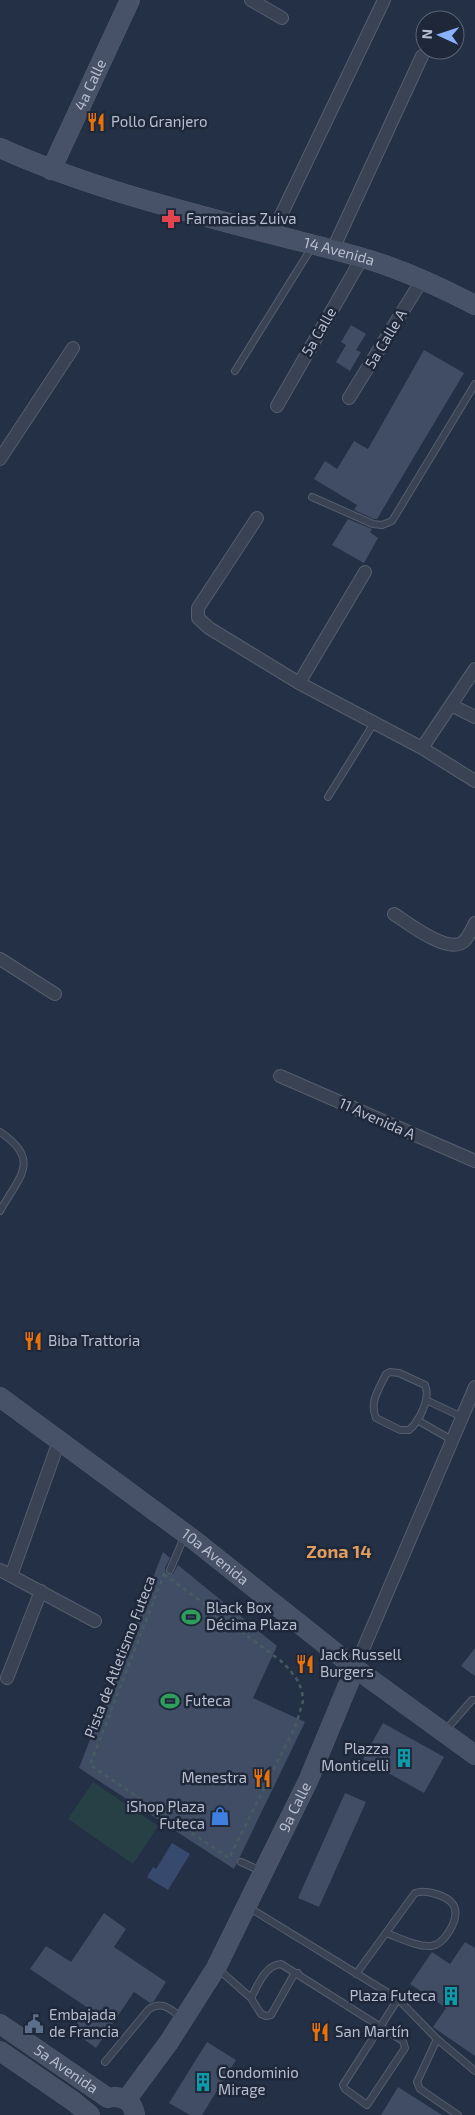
<svg xmlns="http://www.w3.org/2000/svg" width="475" height="2115" viewBox="0 0 475 2115" font-family="'Exo 2',sans-serif">
<style>
.green{fill:#274046}
.water{fill:#374a6d}
.building{fill:#414d65}
.lines{fill:none;stroke-linecap:round;stroke-linejoin:round}
.lane-casing{stroke:#555e6e;stroke-width:8}
.street-casing{stroke:#555e6e;stroke-width:14}
.secondary-casing{stroke:#555e6e;stroke-width:20}
.path{stroke:#455d62;stroke-width:2.5;stroke-dasharray:4 4;stroke-linecap:butt}
.lane{stroke:#394354;stroke-width:6}
.street{stroke:#394354;stroke-width:12}
.secondary{stroke:#475167;stroke-width:19}
.labels{text-anchor:middle;stroke-width:5;stroke-linejoin:round;paint-order:stroke}
.street-label{font-size:15px;fill:#b7bece;stroke:#1e283a}
.poi-label{font-size:15px;fill:#b7bece;stroke:#1e283a;text-anchor:start}
.quarter-label{font-size:18px;font-weight:bold;fill:#df9e60;stroke:#1e283a}
</style>
<rect width="100%" height="100%" fill="#243045"/>
<path class="green" d="M 93,1782 L 158,1826 L 133,1864 L 68,1819 Z"/>
<path class="water" d="M 172,1843 L 190,1854 L 168,1890 L 147,1877 L 153,1867 L 156,1869 Z"/>
<path class="building" d="M 351,325 L 366,334 L 356,350 L 361,352 L 350,371 L 336,362 L 346,345 L 341,342 Z
M 424,350 L 464,373 L 377,519 L 374,519 L 354,510 L 357,505 L 314,479 L 325,461 L 337,469 L 354,441 L 368,449 Z
M 348,519 L 372,529 L 370,532 L 378,538 L 364,563 L 332,545 Z
M 163,1552 L 170,1558 L 165,1568 L 166,1573 L 173,1574 L 178,1565 L 277,1646 L 253,1698 L 305,1722 L 234,1869 L 79,1768 Z
M 475,1648 L 475,1676 L 461,1666 Z
M 383,1723 L 444,1757 L 424,1793 L 363,1759 Z
M 345,1793 L 366,1802 L 319,1907 L 298,1898 Z
M 104,1913 L 126,1929 L 114,1947 L 166,1982 L 154,2001 L 150,2003 L 134,1992 L 96,2048 L 72,2031 L 88,2008 L 30,1969 L 46,1946 L 71,1962 Z
M 465,1942 L 475,1948 L 475,2056 L 433,2027 L 446,2008 L 410,1984 L 432,1952 L 450,1964 Z
M 207,2042 L 236,2060 L 202,2115 L 190,2115 L 169,2103 Z
M 398,2087 L 442,2115 L 381,2115 Z"/>
<g class="lines">
<g class="lane-casing">
<path id="lane" d="M 235,371 L 312,247
M 312,497 L 373,524 L 382,525 L 392,521 L 475,384
M 328,797 L 374,723
M 0,1132 C 42,1160 19,1177 0,1211
M 390,1372 L 399,1373 L 425,1385 C 431,1398 419,1422 409,1430 L 400,1430 L 376,1418 C 369,1402 379,1389 386,1374 Z
M 426,1400 L 462,1417
M 417,1420 L 452,1440
M 170,1570 L 185,1535
M 445,1731 L 472,1700 L 475,1700
M 241,1862 L 261,1871
M 248,1907 L 398,1999 L 437,2039 L 475,2071
M 217,1968 L 251,1998 L 261,2014 L 266,2016 L 271,2015 L 293,1976 L 298,1973
M 356,1974 L 415,1893 C 426,1889 452,1896 455,1909 C 458,1921 444,1945 431,1946 C 417,1947 400,1938 386,1933
M 251,1998 C 258,1985 265,1965 281,1964 L 403,2041 L 405,2048 L 367,2105 L 345,2089 L 343,2085 L 398,1999
M 437,2039 L 417,2082 L 420,2089 L 458,2115
M 105,2062 L 149,2009 C 163,2000 170,2010 183,2018"/>
</g>
<g class="street-casing">
<path id="street" d="M 251,0 L 282,18
M 272,234 L 384,0
M 333,249 L 422,56
M 349,398 L 422,280
M 277,406 L 362,258
M 0,459 L 73,348
M 257,518 L 198,608 L 198,618 L 209,628 L 299,683 L 422,748 L 475,781
M 299,683 L 365,572
M 451,705 L 475,717
M 422,748 L 475,669
M 394,914 C 408,923 447,954 463,942 C 468,938 472,929 475,923
M 0,959 L 55,994
M 280,1076 L 475,1161
M 0,1570 L 95,1621
M 11,1576 L 59,1441
M 355,1668 L 475,1387
M 7,1678 L 41,1591"/>
</g>
<g class="secondary-casing">
<g id="secondary">
<path id="s1" d="M 0,148 C 87,187 179,210 271,234 C 309,244 348,252 385,265 C 416,276 446,290 475,305"/>
<path id="s2" d="M 51,170 L 130,0"/>
<path id="s3" d="M 0,1397 L 194,1540 L 355,1668 L 475,1755"/>
<path id="s4" d="M 0,2024 L 108,2098"/>
<path d="M 0,2051 L 73,2101 L 90,2115"/>
<path d="M 114,2097 C 126,2097 133,2103 135,2115"/>
<path id="s5" d="M 126,2100 L 169,2042 L 216,1968 L 308,1781 L 355,1668"/>
</g>
</g>
<path class="path" d="M 164,1574 L 281,1661 L 289,1669 L 298,1681 L 302,1691 L 303,1701 L 296,1725 L 229,1858 L 90,1765 Z"/>
<use href="#lane" class="lane"/>
<use href="#street" class="street"/>
<use href="#secondary" class="secondary"/>
</g>
<defs>
<g id="restaurant-bare" transform="scale(1.5)"><path d="M-5-6h1v4h1v-4h1v4h1v-4h1v5L-1.5 .5V6h-2V.5L-5-1ZM5-6V6H3V1.5H1.5Q1.5-4 5-6Z" fill="#e8710a" stroke="#1e283a" stroke-width="2.5" paint-order="stroke"/></g>
<g id="pharmacy-bare" transform="scale(1.5)"><path d="M-2-6h4v4h4v4h-4v4h-4v-4h-4v-4h4Z" fill="#e0444e" stroke="#1e283a" stroke-width="2.5" paint-order="stroke"/></g>
<g id="stadium-bare" transform="scale(1.5)"><path d="M0-5a6.5 5 0 1 0 0 10a6.5 5 0 1 0 0-10ZM-3.5-1.8h7v3.6h-7Z" fill="#2e9e5b" stroke="#1e283a" stroke-width="2.5" paint-order="stroke"/></g>
<g id="building-bare" transform="scale(1.5)"><path d="M-4-6H4V6H1V3H-1V6H-4ZM-2.5-4.3h1.7v1.8h-1.7ZM.8-4.3h1.7v1.8H.8ZM-2.5-1h1.7V.8h-1.7ZM.8-1h1.7V.8H.8Z" fill="#0f9aa8" stroke="#1e283a" stroke-width="2.5" paint-order="stroke"/></g>
<g id="shop-bare" transform="scale(1.5)"><path d="M-5-2.5h2.3a2.7 3.5 0 0 1 5.4 0H5L5.5 6h-11ZM-1.5-2.5h3a1.5 2.3 0 0 0-3 0Z" fill="#3f7fe0" stroke="#1e283a" stroke-width="2.5" paint-order="stroke"/></g>
<g id="civic-bare" transform="scale(1.5)"><path d="M-.6-6.5H3V-4.5H.6V-3L4-1V1h2V6H-6V1h2V-1L-.6-3ZM-1.2 2.5V6h2.4V2.5Z" fill="#5c6f8a" stroke="#1e283a" stroke-width="2.5" paint-order="stroke"/></g>
</defs>
<g fill-rule="evenodd">
<use href="#restaurant-bare" x="96" y="122"/>
<use href="#pharmacy-bare" x="171" y="219"/>
<use href="#restaurant-bare" x="33" y="1341"/>
<use href="#stadium-bare" x="191" y="1617"/>
<use href="#restaurant-bare" x="305" y="1664"/>
<use href="#stadium-bare" x="170" y="1701"/>
<use href="#building-bare" x="404" y="1758"/>
<use href="#restaurant-bare" x="262" y="1778"/>
<use href="#shop-bare" x="220" y="1816"/>
<use href="#building-bare" x="451" y="1996"/>
<use href="#civic-bare" x="34" y="2024"/>
<use href="#restaurant-bare" x="320" y="2032"/>
<use href="#building-bare" x="203" y="2082"/>
</g>
<g class="labels">
<g class="street-label">
<text dy="5" stroke="none"><textPath href="#s2" startOffset="94">4a Calle</textPath></text>
<text dy="5" stroke="none"><textPath href="#s1" startOffset="355">14 Avenida</textPath></text>
<text transform="translate(319 332) rotate(-60)" y="5">5a Calle</text>
<text transform="translate(386 339) rotate(-59)" y="5">5a Calle A</text>
<text transform="translate(377 1119) rotate(24)" y="5">11 Avenida A</text>
<text dy="5" stroke="none"><textPath href="#s3" startOffset="268">10a Avenida</textPath></text>
<text transform="translate(120 1657) rotate(-69)" y="5">Pista de Atletismo Futeca</text>
<text dy="5" stroke="none"><textPath href="#s5" startOffset="339">9a Calle</textPath></text>
<text dy="5" stroke="none"><textPath href="#s4" startOffset="80">5a Avenida</textPath></text>
</g>
<g class="poi-label">
<text x="111" y="127">Pollo Granjero</text>
<text x="186" y="224">Farmacias Zuiva</text>
<text x="48" y="1346">Biba Trattoria</text>
<text x="206" y="1613">Black Box<tspan x="206" dy="17">Décima Plaza</tspan></text>
<text x="320" y="1660">Jack Russell<tspan x="320" dy="17">Burgers</tspan></text>
<text x="185" y="1706">Futeca</text>
<text x="389" y="1754" text-anchor="end">Plazza<tspan x="389" dy="17">Monticelli</tspan></text>
<text x="247" y="1783" text-anchor="end">Menestra</text>
<text x="205" y="1812" text-anchor="end">iShop Plaza<tspan x="205" dy="17">Futeca</tspan></text>
<text x="436" y="2001" text-anchor="end">Plaza Futeca</text>
<text x="49" y="2020">Embajada<tspan x="49" dy="17">de Francia</tspan></text>
<text x="335" y="2037">San Martín</text>
<text x="218" y="2078">Condominio<tspan x="218" dy="17">Mirage</tspan></text>
</g>
<g class="quarter-label">
<text x="339" y="1558">Zona 14</text>
</g>
</g>
<g transform="translate(440 35) rotate(273)"><circle r="24" fill="#1e283a" stroke="#5b6475"/>
<path d="M0-4L9 19L0 12L-9 19Z" fill="#8ab1ff"/>
<text y="-8" font-size="14" font-weight="bold" text-anchor="middle" fill="#b7bece">N</text>
</g>
</svg>
